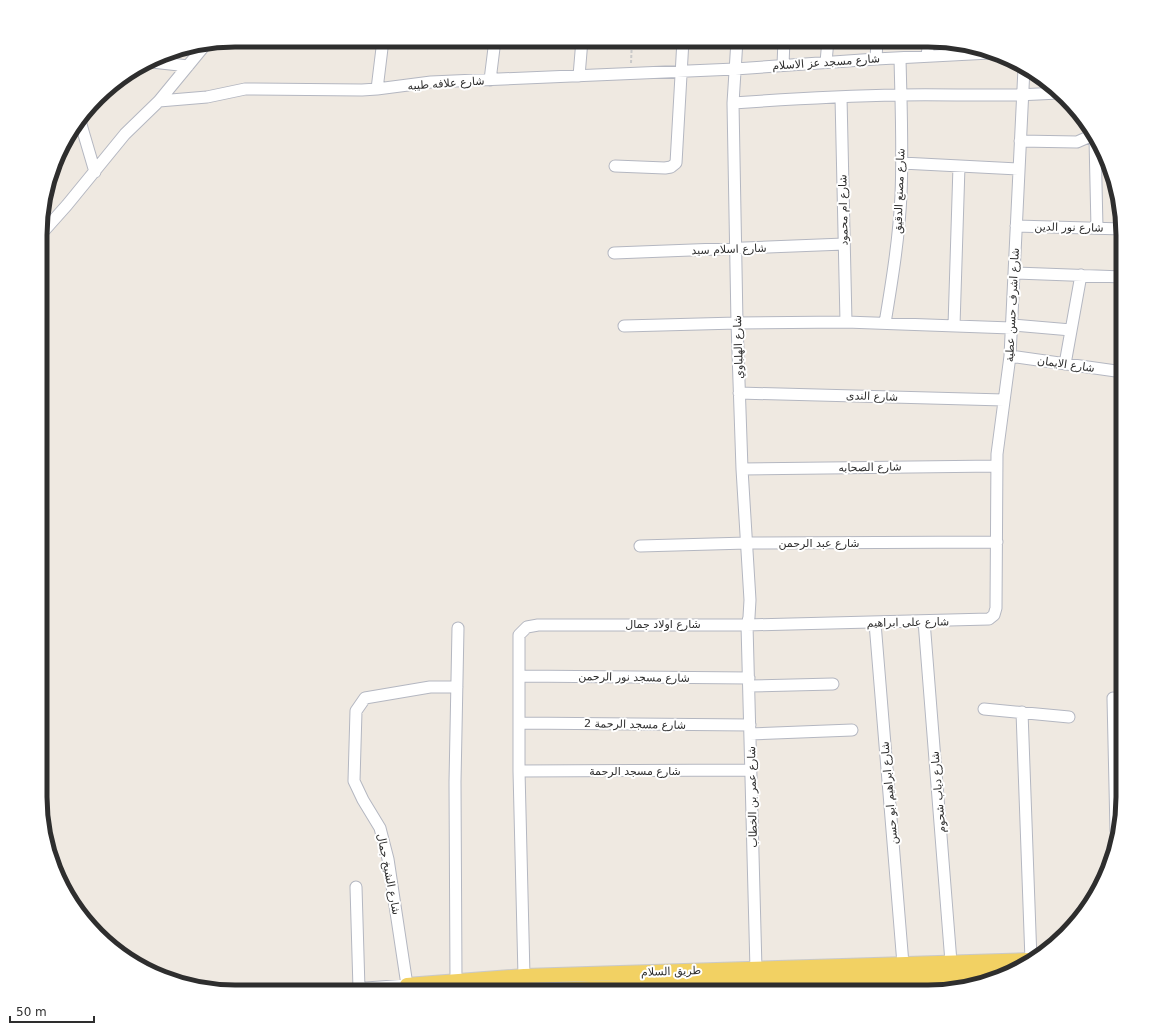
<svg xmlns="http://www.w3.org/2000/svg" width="1163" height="1032" viewBox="0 0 1163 1032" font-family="'DejaVu Sans','Noto Sans Arabic',sans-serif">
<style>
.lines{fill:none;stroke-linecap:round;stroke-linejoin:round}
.minor-casing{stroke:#b4b7c1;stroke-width:13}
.major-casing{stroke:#c9c9c9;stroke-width:16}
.path{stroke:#c9c9c9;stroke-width:2;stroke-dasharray:3 2;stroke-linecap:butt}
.minor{stroke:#fff;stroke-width:11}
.major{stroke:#f2d163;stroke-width:14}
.labels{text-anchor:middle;stroke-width:4;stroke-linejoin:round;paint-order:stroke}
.street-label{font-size:11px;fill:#2e2e2e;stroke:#fff}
.rim{fill:none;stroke:#2e2e2e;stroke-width:5}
</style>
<rect width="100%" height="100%" fill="#efe9e1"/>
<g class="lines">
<g class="minor-casing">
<path id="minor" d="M 737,40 L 733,103 L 737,323 L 742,469 L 750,600 L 749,617 L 747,625 L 756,969
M 927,56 L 929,40
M 876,59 L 877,40
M 152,62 L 188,66
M 826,62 L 828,40
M 783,65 L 784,40
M 579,76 L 582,40
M 490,80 L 495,40
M 377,89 L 383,40
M 841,97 L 846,322
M 159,101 L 207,97 L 245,89 L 362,90 L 377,89 L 431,82 L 735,69 L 876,59 L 990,53
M 733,103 C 789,99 844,96 900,95 C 952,94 1005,97 1057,93
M 80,121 L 95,172
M 1095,139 L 1097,228
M 1020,141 L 1077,142 L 1093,135
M 902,163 L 1018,169
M 615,166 L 665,168 L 671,167 L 676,163 L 683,40
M 1016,226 L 1123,229
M 42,233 L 67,205 L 125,134 L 159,101 L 205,45
M 614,253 L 844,244
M 1014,273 L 1123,277
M 885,323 C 892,281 899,238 901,195 C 903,149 901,103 900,58
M 1012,325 L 1071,330
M 624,326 L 737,323 L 846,322 L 1011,328
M 954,326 L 959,166
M 1010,356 L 1123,372
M 1065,364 L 1081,275
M 739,393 L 1004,400
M 1121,435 L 1123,426
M 742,469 L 997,466
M 640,546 L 747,543 L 997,542
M 924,621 L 951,962
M 875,623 L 903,964
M 519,676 L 749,678
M 749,686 L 833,684
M 1113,698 L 1116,831
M 984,709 L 1069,717
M 1022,712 L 1031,960
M 519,723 L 750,725
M 750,734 L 852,730
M 519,771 L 751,770
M 356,887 L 359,989
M 810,972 L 811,992
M 524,976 L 519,771 L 519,635 L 527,627 L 538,625 L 747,625 L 989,619 L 994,615 L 996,608 L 997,454 L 1010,356 L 1024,68
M 456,981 L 455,782 L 458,628
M 312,992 L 407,985 L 388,859 L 380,828 L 363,800 L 354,781 L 356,711 L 365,698 L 430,687 L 457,687"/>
</g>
<g class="major-casing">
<path id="major" d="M 409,992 L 407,985 L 524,976 L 1030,960
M 527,992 L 591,988 L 1008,974"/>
</g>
<path class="path" d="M 631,63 L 632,40"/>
<use href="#minor" class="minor"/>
<use href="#major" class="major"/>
</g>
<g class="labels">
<g class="street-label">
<text transform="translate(826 62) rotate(-4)" y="4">شارع مسجد عز الاسلام</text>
<text transform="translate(446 83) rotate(-4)" y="4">شارع علافه طيبه</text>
<text transform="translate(899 191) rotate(-88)" y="4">شارع مصنع الدقيق</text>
<text transform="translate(843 210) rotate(-91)" y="4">شارع ام محمود</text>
<text transform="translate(1069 227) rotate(1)" y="4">شارع نور الدين</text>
<text transform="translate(729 249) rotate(-2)" y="4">شارع اسلام سيد</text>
<text transform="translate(1012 305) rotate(-87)" y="4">شارع اشرف حسن عطية</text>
<text transform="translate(738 347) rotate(-92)" y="4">شارع الهلباوي</text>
<text transform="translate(1066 364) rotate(8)" y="4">شارع الايمان</text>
<text transform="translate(872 396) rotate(2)" y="4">شارع الندى</text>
<text transform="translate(870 467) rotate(-1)" y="4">شارع الصحابه</text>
<text x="819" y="547">شارع عبد الرحمن</text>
<text transform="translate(908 622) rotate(-1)" y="4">شارع على ابراهيم</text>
<text x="663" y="628">شارع اولاد جمال</text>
<text transform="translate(634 677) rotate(1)" y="4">شارع مسجد نور الرحمن</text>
<text transform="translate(635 724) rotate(1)" y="4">شارع مسجد الرحمة 2</text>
<text x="635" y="775">شارع مسجد الرحمة</text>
<text transform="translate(938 792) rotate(-95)" y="4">شارع دياب شحوم</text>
<text transform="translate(889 793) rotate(-95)" y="4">شارع ابراهيم ابو حسن</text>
<text transform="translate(752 797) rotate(-91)" y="4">شارع عمر بن الخطاب</text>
<text transform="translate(389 874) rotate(79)" y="4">شارع الشيخ جمال</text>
<text transform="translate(671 971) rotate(-2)" y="4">طريق السلام</text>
</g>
</g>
<path d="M0 0H1163V1032H0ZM235 47H928A188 188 0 0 1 1116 235V797A188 188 0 0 1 928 985H235A188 188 0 0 1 47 797V235A188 188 0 0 1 235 47Z" fill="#fff" fill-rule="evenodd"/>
<path class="rim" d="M235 47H928A188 188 0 0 1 1116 235V797A188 188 0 0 1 928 985H235A188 188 0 0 1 47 797V235A188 188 0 0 1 235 47Z"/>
<path d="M10 1016v6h84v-6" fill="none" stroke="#2e2e2e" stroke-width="2"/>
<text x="16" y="1016" font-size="12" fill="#2e2e2e" stroke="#ffffff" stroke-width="3" paint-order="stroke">50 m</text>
</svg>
